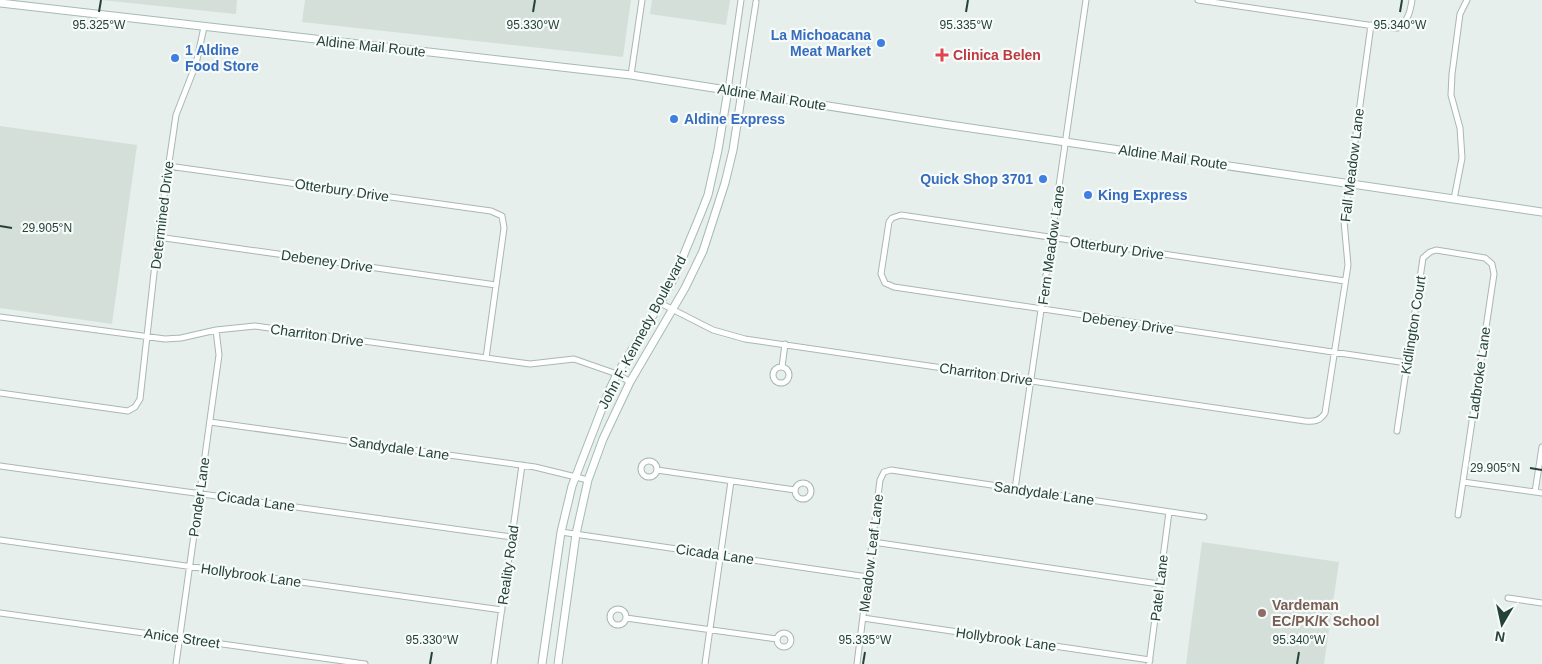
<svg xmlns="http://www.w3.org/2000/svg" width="1542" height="664" viewBox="0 0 1542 664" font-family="Arial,sans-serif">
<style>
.built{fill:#d4dfda}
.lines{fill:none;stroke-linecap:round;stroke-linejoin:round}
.minor-casing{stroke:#a8b8b2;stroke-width:7}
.secondary-casing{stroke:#a4bbb3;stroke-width:9}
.minor{stroke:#fff;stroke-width:5}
.secondary{stroke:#fff;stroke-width:7}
.ticks{fill:none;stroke:#24423a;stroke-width:2}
.shop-dot{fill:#3f7fe0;stroke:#f7fbf9;stroke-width:2}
.health-dot{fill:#e0444e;stroke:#f7fbf9;stroke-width:2}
.education-dot{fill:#8d6e63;stroke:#f7fbf9;stroke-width:2}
.labels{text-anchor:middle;stroke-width:4.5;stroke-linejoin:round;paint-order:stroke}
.shop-label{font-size:14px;font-weight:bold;fill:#366cbe;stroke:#f7fbf9;text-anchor:start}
.street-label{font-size:14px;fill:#24423a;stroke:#f7fbf9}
.health-label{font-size:14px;font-weight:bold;fill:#be3a42;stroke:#f7fbf9;text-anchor:start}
.education-label{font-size:14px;font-weight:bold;fill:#785e54;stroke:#f7fbf9;text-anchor:start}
.ticks-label{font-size:12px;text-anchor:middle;fill:#24423a;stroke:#f7fbf9;stroke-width:4.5;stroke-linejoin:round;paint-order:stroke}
</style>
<rect width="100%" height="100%" fill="#e6efeb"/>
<path class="built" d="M 101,0 L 237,0 L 236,14 Z
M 305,0 L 631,0 L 623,57 L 302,22 Z
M 652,0 L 730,0 L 726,25 L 650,14 Z
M 0,126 L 137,145 L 112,324 L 0,308 Z
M 1202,542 L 1339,562 L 1324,664 L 1186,664 Z"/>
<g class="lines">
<g class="minor-casing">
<path id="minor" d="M 1198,0 L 1381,27 L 1398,28 C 1408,20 1410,13 1412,0
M 631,75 L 642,0
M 728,90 L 741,0
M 742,92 L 756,2
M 168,166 L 491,211 L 502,216 L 504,228 L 486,358
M 1454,199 L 1462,158 L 1460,128 L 1451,95 L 1452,74 L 1460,14 L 1467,0
M 158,237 L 496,285
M 1345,281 L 901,215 L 892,218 L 889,222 L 881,274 L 885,283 L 894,287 L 1407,363
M 660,303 L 713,330 L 745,339 L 1305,421 C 1314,422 1320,421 1325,413 L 1348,265 L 1344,221 L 1371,25
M 0,317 L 165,339 L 181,338 L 216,330 L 255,326 L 530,364 L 574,359 L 617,374 L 630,382
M 782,367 L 785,344
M773 375a8 8 0 1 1 16 0a8 8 0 1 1-16 0Z
M 0,393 L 128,411 L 135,407 L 140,399 L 158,237 L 176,115 L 196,64 L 204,27
M 210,422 L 535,467 L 588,480
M 1397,431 L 1423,258 L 1430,252 L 1436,250 L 1485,258 L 1492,264 L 1494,274 L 1458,515
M641 469a8 8 0 1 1 16 0a8 8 0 1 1-16 0Z
M 0,466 L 512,537
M 657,470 L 795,490
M 1463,482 L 1542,493
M795 491a8 8 0 1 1 16 0a8 8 0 1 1-16 0Z
M 1015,489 L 1086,0
M 1535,492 L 1542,447
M 561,532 L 868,577
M 0,540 L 502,610
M 873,542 L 1159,584
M 1508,598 L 1542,603
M610 617a8 8 0 1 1 16 0a8 8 0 1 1-16 0Z
M 0,613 L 365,664
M 626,618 L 777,639
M 863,618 L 1150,660
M777 640a7 7 0 1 1 14 0a7 7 0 1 1-14 0Z
M 176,664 L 219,355 L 216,330
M 494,664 L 522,465
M 705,664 L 731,481
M 857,664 L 880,480 L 884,472 L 891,470 L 1204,517
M 1149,664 L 1169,512"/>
</g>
<g class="secondary-casing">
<path id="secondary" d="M 0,3 L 631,75 L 943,124 L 1542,212
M 542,664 L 561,532 L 572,486 L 608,393 L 617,374 L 655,312 L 675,276 L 701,213 L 708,195 L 718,150 L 728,90
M 558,664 L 576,534 L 588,480 L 603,439 L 630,382 L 685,288 L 703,251 L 725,183 L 733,150 L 742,92"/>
</g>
<use href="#minor" class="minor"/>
<use href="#secondary" class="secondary"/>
</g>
<path class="ticks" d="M 99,12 L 101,0M 533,12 L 535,0M 966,12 L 968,0M 1400,12 L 1402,0M 0,226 L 12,228M 1530,468 L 1542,470M 430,664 L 432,652M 863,664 L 865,652M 1297,664 L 1299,652"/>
<g class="shop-dot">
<circle cx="881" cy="43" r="5"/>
<circle cx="175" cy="58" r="5"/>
<circle cx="674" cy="119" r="5"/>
<circle cx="1043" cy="179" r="5"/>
<circle cx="1088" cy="195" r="5"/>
</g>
<path class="health-dot" d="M939.5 47.5h5v5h5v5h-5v5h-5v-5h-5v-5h5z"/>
<circle class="education-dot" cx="1262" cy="613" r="5"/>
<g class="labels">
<g class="shop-label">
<text x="871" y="40" text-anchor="end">La Michoacana<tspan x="871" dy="16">Meat Market</tspan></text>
<text x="185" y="55">1 Aldine<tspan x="185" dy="16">Food Store</tspan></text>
<text x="684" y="124">Aldine Express</text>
<text x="1033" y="184" text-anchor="end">Quick Shop 3701</text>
<text x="1098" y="200">King Express</text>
</g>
<g class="street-label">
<text transform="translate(371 46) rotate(6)" y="5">Aldine Mail Route</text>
<text transform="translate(772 97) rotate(9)" y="5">Aldine Mail Route</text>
<text transform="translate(1173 157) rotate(8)" y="5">Aldine Mail Route</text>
<text transform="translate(1352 165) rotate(-83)" y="5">Fall Meadow Lane</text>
<text transform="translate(342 190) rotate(8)" y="5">Otterbury Drive</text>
<text transform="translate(162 215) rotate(-83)" y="5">Determined Drive</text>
<text transform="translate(1051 245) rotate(-82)" y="5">Fern Meadow Lane</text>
<text transform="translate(1117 248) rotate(8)" y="5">Otterbury Drive</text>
<text transform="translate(327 261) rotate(8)" y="5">Debeney Drive</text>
<text transform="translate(1128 323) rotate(8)" y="5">Debeney Drive</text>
<text transform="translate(1413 325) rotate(-81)" y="5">Kidlington Court</text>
<text transform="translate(642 332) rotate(-62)" y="5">John F. Kennedy Boulevard</text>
<text transform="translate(317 335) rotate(8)" y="5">Charriton Drive</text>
<text transform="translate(1479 373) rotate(-82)" y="5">Ladbroke Lane</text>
<text transform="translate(986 374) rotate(8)" y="5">Charriton Drive</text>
<text transform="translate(399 448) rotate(8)" y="5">Sandydale Lane</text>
<text transform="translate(1044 493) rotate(8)" y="5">Sandydale Lane</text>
<text transform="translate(199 497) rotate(-82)" y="5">Ponder Lane</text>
<text transform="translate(256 501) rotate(8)" y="5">Cicada Lane</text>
<text transform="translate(871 553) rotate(-83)" y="5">Meadow Leaf Lane</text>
<text transform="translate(715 554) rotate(8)" y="5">Cicada Lane</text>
<text transform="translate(508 565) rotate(-82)" y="5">Reality Road</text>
<text transform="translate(251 575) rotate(8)" y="5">Hollybrook Lane</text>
<text transform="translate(1159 588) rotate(-83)" y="5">Patel Lane</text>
<text transform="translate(182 638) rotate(8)" y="5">Anice Street</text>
<text transform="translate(1006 639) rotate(8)" y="5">Hollybrook Lane</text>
</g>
<g class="health-label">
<text x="953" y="60">Clinica Belen</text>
</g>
<g class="education-label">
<text x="1272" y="610">Vardeman<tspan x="1272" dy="16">EC/PK/K School</tspan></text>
</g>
</g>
<g class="ticks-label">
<text x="99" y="29">95.325°W</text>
<text x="533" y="29">95.330°W</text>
<text x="966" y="29">95.335°W</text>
<text x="1400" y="29">95.340°W</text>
<text x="47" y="232">29.905°N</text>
<text x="1495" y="472">29.905°N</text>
<text x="432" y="644">95.330°W</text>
<text x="865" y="644">95.335°W</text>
<text x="1299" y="644">95.340°W</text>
</g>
<g transform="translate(1502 624) rotate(189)" stroke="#f7fbf9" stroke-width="4" paint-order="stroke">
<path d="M0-4L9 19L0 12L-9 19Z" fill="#24423a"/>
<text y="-8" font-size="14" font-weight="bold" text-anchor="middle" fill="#24423a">N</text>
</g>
</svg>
